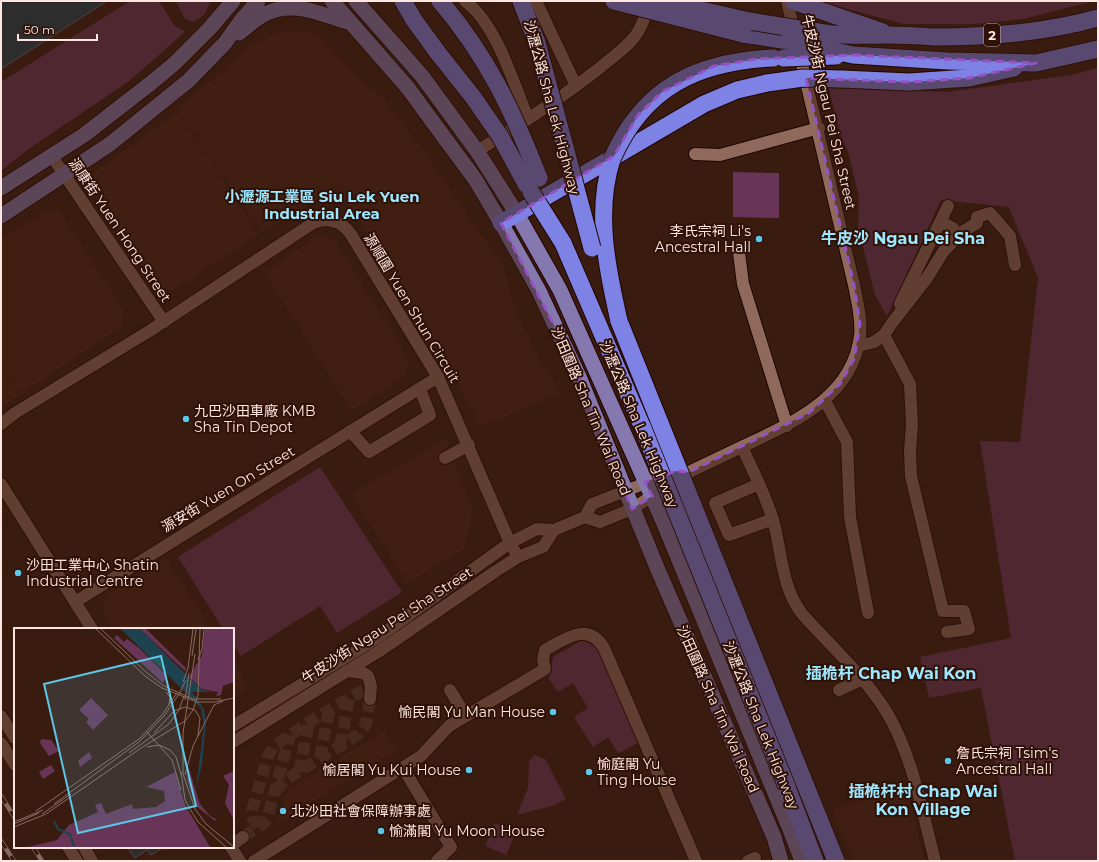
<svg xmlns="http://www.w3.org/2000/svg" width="1099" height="862" viewBox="0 0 1099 862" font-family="Montserrat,'Noto Sans TC',sans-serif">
  <rect width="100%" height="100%" fill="#3a1b10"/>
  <!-- built -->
  <g fill="#492215">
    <polygon points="297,30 311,33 322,39 370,88 380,94 422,149 503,266 516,311 535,351 561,393 481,427 421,314 337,188 261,233 178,109 247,48 274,34"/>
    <polygon points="178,111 259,234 174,290 159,288 91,188 93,173"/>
    <polygon points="50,209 59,211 124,310 122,326 20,395 1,365 1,238"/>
    <polygon points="318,235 335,240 409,360 405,377 351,411 265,272"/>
    <polygon points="1,367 19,396 1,408"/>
    <polygon points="445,439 473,511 464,549 407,584 352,494"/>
    <polygon points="166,558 212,629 113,629 102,612 106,595"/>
    <polygon points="233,662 249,687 233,697"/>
    <polygon points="385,730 397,750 276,825 288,789"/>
    <polygon points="905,786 925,861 853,861 833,809"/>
  </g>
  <!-- green -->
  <g fill="#683558">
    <polygon points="130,1 159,1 174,25 185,32 128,82 30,148 1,171 1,82"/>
    <polygon points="176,1 211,1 204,15 193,22 185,19"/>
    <polygon points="818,1 1094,1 1023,19 974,24 904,24"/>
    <polygon points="1098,68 1098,861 1015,861 981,688 929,698 920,657 1011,638 980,441 1020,442 1038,278 1009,207 941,200 887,316 875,295 858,227 859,198 849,155 840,133 829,88 947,92 1071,75"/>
    <polygon points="733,172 779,173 779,218 733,217"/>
    <polygon points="320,467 402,592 337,633 320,606 241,656 233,644 233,629 223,629 178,557"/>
    <polygon points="582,640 597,647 640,742 618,753 608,737 593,747 574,717 588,708 573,683 558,692 549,679 553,657"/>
    <polygon points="534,755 545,759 566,799 552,806 517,815 528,788 529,762"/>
    <polygon points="495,823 516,832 506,855 485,846"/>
  </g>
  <!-- water -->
  <g fill="#1c434f" stroke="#60747a">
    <polygon points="1,1 107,1 1,69"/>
    <polygon points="127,847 164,847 151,855 147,850 135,858"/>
  </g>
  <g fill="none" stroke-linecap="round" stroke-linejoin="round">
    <!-- minor-tunnel -->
    <g stroke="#573a2f" stroke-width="12" stroke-dasharray="12 6" stroke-linecap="butt">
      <polyline points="340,746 349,698"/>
      <polyline points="320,758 329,710"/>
      <polyline points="299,772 309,722"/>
      <polyline points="276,791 284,781 359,734 366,724 370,699"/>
      <polyline points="258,827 253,818 252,810 268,756 274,746 309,722 365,689"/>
      <polyline points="243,837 263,824 268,816 290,735"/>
    </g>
    <!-- minor casing -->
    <g stroke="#200400" stroke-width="14">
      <g id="minor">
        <path d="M465,1C496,23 514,84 528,119"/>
        <polyline points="536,1 576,86"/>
        <path d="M477,151C520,125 563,97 602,66C614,56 630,45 638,32C643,23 647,12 649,1"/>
        <polyline points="695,154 720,155 819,128"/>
        <polyline points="51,155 164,322"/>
        <polyline points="941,222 953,228"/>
        <polyline points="739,253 743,284 787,426"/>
        <polyline points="900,304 948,206"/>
        <polyline points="884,335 910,384 912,425 910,451 911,476 943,611 964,611 969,629 947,632"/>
        <polyline points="858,346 874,342 884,335 892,323 927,278 943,252 962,232 977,223 977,217 990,213 1010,236 1015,265"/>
        <polyline points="825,401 847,442 850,517 868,613"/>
        <path d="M1,424L15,413L151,330L313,223C328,217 341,221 350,233L438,377L510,543L518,557"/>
        <polyline points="350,431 369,452 430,415 420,389"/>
        <path d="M742,447C753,471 765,494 773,520C782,551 781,588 803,615C831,646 864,676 886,711C913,756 922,811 935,861"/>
        <polyline points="445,458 469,445"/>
        <path d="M676,482L689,472C710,462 731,452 752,442C799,420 853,394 860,336C862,319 857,301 854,285L787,1"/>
        <polyline points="1,484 92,629"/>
        <polyline points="759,484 715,503 729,535 773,519"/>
        <polyline points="585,517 600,522 632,509 658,492"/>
        <polyline points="75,602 438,377"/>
        <polyline points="347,671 363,673 368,676 371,686 370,699"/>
        <polyline points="450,690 466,716"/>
        <polyline points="839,690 862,679"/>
        <polyline points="1,716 15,738"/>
        <polyline points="233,726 374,640 510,543 537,529 554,530 585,517 592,504 669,474"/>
        <polyline points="233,742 381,650 496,571 518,557 543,547 554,530"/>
        <polyline points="1,743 15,765"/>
        <polyline points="403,768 451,847 437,861"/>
        <polyline points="233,844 243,837"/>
        <polyline points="68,847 77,861"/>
        <polyline points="84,847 92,861"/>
        <polyline points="231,847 240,861"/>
        <path d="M254,861L421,756L449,726L545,669L543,659L545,650C565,639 588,621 604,648L696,861"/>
        <polyline points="748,861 755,858"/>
      </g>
    </g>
    <!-- major casing -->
    <g stroke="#200400" stroke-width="17">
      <g id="major">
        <polyline points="332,1 408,88 438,129 475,179 501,223 539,291 580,379 658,570 774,837 781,861"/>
        <polyline points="356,1 422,76 477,151 517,214 560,290 662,519 791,832 802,861"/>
        <path d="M239,33C247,27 257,17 267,13C295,0 321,15 348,22"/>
        <polyline points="1,188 84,135 151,83 174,64 209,29 233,1"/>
        <polyline points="1,216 110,144 188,81 225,43 240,22 258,1"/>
      </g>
    </g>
    <!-- highway casing -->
    <g stroke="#200400" stroke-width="19">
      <g id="highway">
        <polyline points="403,1 414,20 438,53"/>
        <polyline points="521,1 537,43"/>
        <polyline points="793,1 883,32"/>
        <polyline points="743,34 788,41"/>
        <path d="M831,34C851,36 869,35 889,35C904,35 920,36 935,37C990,37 1045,33 1098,18"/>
        <polyline points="835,51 853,55 947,61 1036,63 1098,49"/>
        <polyline points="842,79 909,82 969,78 1014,68"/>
        <path d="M612,159C595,212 607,268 619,321"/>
        <polyline points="501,223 704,104 737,90 767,83"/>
        <polyline points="563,243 642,426"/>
        <polyline points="787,787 815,861"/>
      </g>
    </g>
    <!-- minor -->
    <use href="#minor" stroke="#8f695b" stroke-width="12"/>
    <!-- major -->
    <use href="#major" stroke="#8578ae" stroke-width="15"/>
    <!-- highway -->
    <use href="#highway" stroke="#7f82e5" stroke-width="17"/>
    <!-- rail casing -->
    <g stroke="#e2cbc4" stroke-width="4.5">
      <g id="rail">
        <polyline points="1,796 15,818"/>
        <polyline points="1,841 14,861"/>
        <polyline points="33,847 42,861"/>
      </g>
    </g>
    <!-- rail -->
    <use href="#rail" stroke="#301107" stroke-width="3" stroke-dasharray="9" stroke-linecap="butt"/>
    <!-- highway-bridge casing -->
    <g stroke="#200400" stroke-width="19" stroke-linecap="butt">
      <g id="highway-bridge">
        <path d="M440,1C487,56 513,111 539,178"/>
        <polyline points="614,1 743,34"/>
        <polyline points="662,1 749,21 831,34"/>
        <polyline points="788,41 829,49"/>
        <polyline points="537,43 592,248"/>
        <polyline points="438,53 473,97 500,136 526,184"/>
        <polyline points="784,58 836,56"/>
        <polyline points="767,83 803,78 842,79"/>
        <path d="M612,159C644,86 698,62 773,58"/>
        <polyline points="531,192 563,243"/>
        <polyline points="619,321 836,861"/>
        <polyline points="642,426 787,787"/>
      </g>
    </g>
    <!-- highway-bridge -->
    <use href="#highway-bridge" stroke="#7f82e5" stroke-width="17"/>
  </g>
  <!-- marked area -->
  <path d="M0 0H1099V862H0ZM853,55L1036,63L969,78L909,82L806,78L854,285L860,324L854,359L840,384L809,413L689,472L676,471L645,482L652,496L632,509L570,356L501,223L614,156L638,115L662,92L714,66L757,59Z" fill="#3a1b10" fill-opacity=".55" fill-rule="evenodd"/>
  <path fill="none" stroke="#9551c6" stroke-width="3" stroke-dasharray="8 5" stroke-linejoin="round" d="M853,55L1036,63L969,78L909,82L806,78L854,285L860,324L854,359L840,384L809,413L689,472L676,471L645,482L652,496L632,509L570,356L501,223L614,156L638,115L662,92L714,66L757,59Z"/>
  <!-- markers -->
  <g fill="#5cc7e7" stroke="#301107" stroke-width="1.5">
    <circle cx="759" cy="239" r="4"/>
    <circle cx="186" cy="419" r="4"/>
    <circle cx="18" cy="573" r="4"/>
    <circle cx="553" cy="712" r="4"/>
    <circle cx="948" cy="761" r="4"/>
    <circle cx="469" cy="770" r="4"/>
    <circle cx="589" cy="772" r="4"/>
    <circle cx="283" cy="811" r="4"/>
    <circle cx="381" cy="831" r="4"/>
  </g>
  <g text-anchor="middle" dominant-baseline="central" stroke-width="4" stroke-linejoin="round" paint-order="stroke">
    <!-- shield labels -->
    <rect fill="#301107" stroke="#c0a79f" stroke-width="1" x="984" y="24" width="16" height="22" rx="3"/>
    <g font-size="13" font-weight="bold" fill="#fde7e0">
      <text x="992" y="35">2</text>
    </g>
    <!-- street labels -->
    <g font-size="14" fill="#fde7e0" stroke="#301107">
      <text transform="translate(552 107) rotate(75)">沙瀝公路 Sha Lek Highway</text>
      <text transform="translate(829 112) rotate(77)">牛皮沙街 Ngau Pei Sha Street</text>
      <text transform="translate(120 230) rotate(56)">源康街 Yuen Hong Street</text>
      <text transform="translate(412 308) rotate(59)">源順圍 Yuen Shun Circuit</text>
      <text transform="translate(591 411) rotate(67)">沙田圍路 Sha Tin Wai Road</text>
      <text transform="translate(639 424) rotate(67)">沙瀝公路 Sha Lek Highway</text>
      <text transform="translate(228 489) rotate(-31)">源安街 Yuen On Street</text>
      <text transform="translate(387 625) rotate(-33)">牛皮沙街 Ngau Pei Sha Street</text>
      <text transform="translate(718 709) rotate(66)">沙田圍路 Sha Tin Wai Road</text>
      <text transform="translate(761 725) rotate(68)">沙瀝公路 Sha Lek Highway</text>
    </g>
    <!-- poi labels -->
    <g font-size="14" fill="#fde7e0" stroke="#301107" text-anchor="start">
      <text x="751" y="231" text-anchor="end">李氏宗祠 Li's<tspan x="751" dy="16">Ancestral Hall</tspan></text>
      <text x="194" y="411">九巴沙田車廠 KMB<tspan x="194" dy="16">Sha Tin Depot</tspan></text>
      <text x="26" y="565">沙田工業中心 Shatin<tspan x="26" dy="16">Industrial Centre</tspan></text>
      <text x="545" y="712" text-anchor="end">愉民閣 Yu Man House</text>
      <text x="956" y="753">詹氏宗祠 Tsim's<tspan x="956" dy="16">Ancestral Hall</tspan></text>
      <text x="597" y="764">愉庭閣 Yu<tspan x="597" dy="16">Ting House</tspan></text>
      <text x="461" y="770" text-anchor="end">愉居閣 Yu Kui House</text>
      <text x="291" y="811">北沙田社會保障辦事處</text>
      <text x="389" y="831">愉滿閣 Yu Moon House</text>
    </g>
    <!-- neighbourhood labels -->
    <g font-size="15" font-weight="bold" fill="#9de7ff" stroke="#301107">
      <text x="322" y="196">小瀝源工業區 Siu Lek Yuen<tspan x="322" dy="17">Industrial Area</tspan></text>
    </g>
    <!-- quarter labels -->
    <g font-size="16" font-weight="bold" fill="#9de7ff" stroke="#301107">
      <text x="903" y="238">牛皮沙 Ngau Pei Sha</text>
      <text x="891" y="673">插桅杆 Chap Wai Kon</text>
      <text x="923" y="791">插桅杆村 Chap Wai<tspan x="923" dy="18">Kon Village</tspan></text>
    </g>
  </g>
  <!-- overview -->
  <g transform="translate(14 628)">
    <rect width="220" height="220" fill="#3a1b10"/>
    <path d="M126,1H132L172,40L171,43ZM191,1H220V54L209,58L207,67L202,68L204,64L188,61L175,49L188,27ZM103,7L110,14L113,11L125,20L153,48L149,55L100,10ZM77,70L94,87L79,102L72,94L75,91L65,82ZM27,111L37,112L45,123L35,128L26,115ZM75,124L78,130L66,139L64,133ZM37,137L41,143L29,151L25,144ZM174,138L186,176L196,188L202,191L201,193L182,178L173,152ZM220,143V192L211,175L215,157L209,148ZM161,144L171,177L196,219H14L43,212L55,197L84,184L81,177L87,175L92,186L118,176L119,181L142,179L151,173L150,163L132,159Z" fill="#683558"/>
    <path d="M107,1H126L188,62L203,64H178L190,81L192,94L188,136L182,160L190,98L187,80Z" fill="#1c434f"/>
    <path fill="none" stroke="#1c434f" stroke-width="2" d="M40,193L44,201L56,206L60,219"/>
    <path fill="none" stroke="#886d63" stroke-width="1" d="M82,1L131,48L148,60L183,74H200L220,70M87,1L132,44L150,58L179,71H207M181,26L169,105V146L181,181L192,196L220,219M178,28L182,1M184,32L188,21L190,1M169,54L174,40L179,1M152,64L156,69L155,77M165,66L172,52M171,72L175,45M133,104L158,132L167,162M140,105L160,83L171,79L181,82L186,90L184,108M133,119L145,117L156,122L162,129L167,146M115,125L155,96L165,82L170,68M167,144L171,172L176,181L184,194L212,219M171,147L179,118L200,77L209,73M40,176L125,114L150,88L165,66M22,183L125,111L148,87L163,65M28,186L57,166M0,194L29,182M0,196L25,185M0,199L32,186L127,120L171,93L179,82L184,67L186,1"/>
    <path fill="#5cc7e7" fill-opacity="0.15" stroke="#5cc7e7" stroke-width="2" d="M147,28L182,178L64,205L30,56Z"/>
    <rect width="220" height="220" fill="none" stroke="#fde7e0" stroke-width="2"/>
  </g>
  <!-- border -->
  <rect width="1099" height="862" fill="none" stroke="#fde7e0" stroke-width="4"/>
  <!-- scale -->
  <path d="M18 34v6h79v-6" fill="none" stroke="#fde7e0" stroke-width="2"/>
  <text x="24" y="34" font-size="12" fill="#fde7e0" stroke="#301107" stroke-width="3" paint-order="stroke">50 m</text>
</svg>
